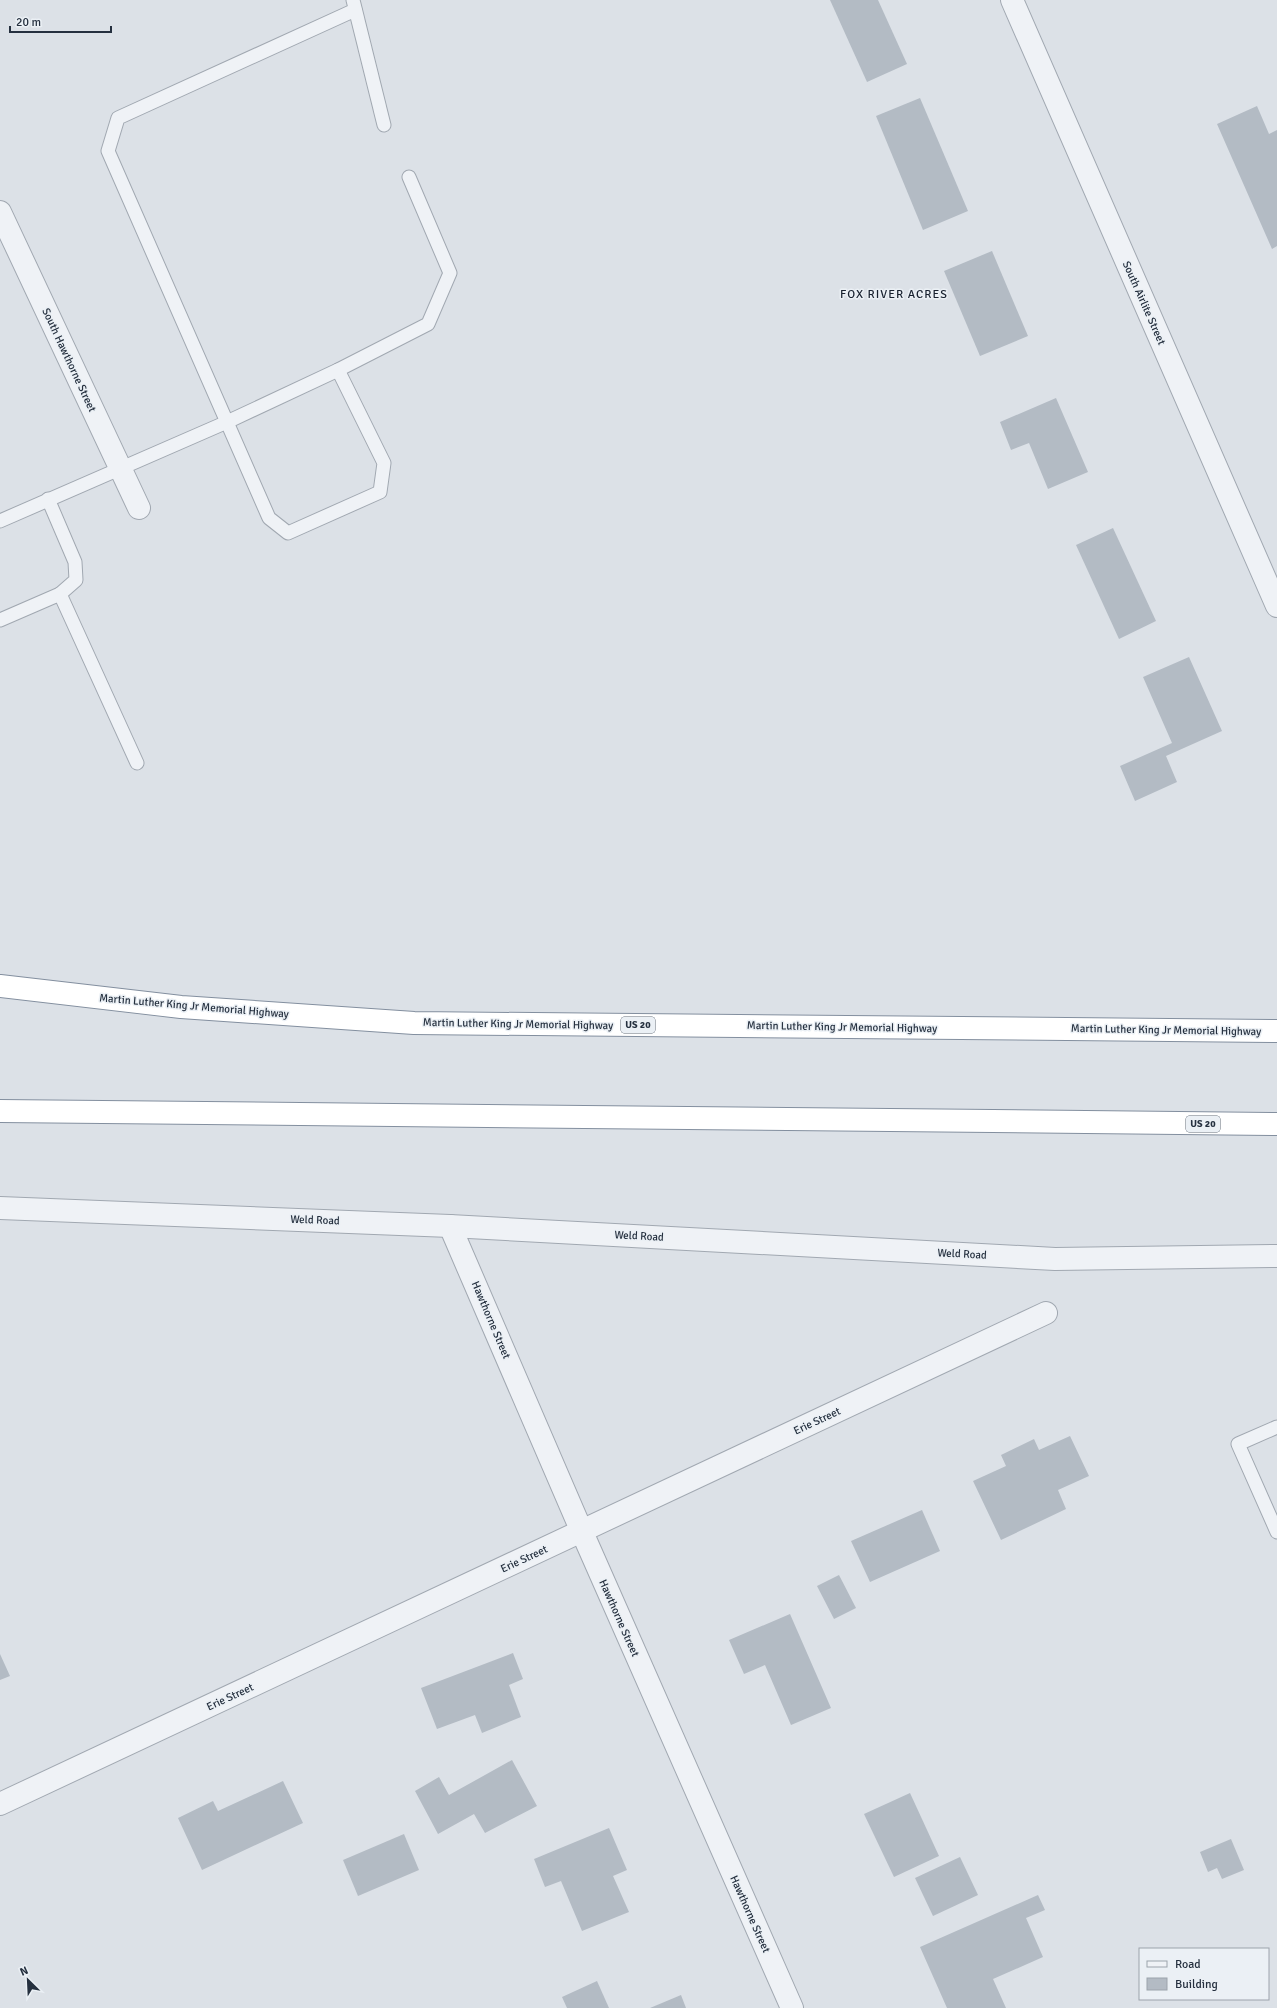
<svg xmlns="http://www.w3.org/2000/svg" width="1277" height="2008" viewBox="0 0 1277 2008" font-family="Signika,sans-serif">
  <rect width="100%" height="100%" fill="#dce1e7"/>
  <!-- building -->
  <g fill="#b3bbc4">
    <polygon points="830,0 878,0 907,64 867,82"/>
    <polygon points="920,98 968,211 923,230 876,116"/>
    <polygon points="1257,106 1269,134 1277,130 1277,246 1272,249 1217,124"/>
    <polygon points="992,251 1028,336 980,356 944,271"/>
    <polygon points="1056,398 1088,472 1048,489 1029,443 1011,450 1000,422"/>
    <polygon points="1113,528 1156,621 1119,639 1076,545"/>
    <polygon points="1189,657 1222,731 1166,756 1177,782 1135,801 1120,766 1172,743 1143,677"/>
    <polygon points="1070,1436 1089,1476 1058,1490 1066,1509 1001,1540 973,1481 1006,1466 1001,1455 1034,1439 1039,1450"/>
    <polygon points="922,1510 940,1551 870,1582 851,1541"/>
    <polygon points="839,1575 856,1608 834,1619 817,1586"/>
    <polygon points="790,1614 831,1708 791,1725 765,1665 744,1674 729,1640"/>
    <polygon points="513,1653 523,1679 509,1685 521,1717 482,1733 475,1715 437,1729 421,1688"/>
    <polygon points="0,1654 10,1676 0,1680"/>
    <polygon points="512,1760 537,1806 485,1833 474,1814 438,1834 415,1791 439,1777 449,1795"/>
    <polygon points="283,1781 303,1823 202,1870 178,1818 213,1801 218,1811"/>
    <polygon points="910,1793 939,1856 894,1877 864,1814"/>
    <polygon points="609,1828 627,1870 613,1876 629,1912 582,1931 561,1881 545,1887 534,1859"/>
    <polygon points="404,1834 419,1870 358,1896 343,1860"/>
    <polygon points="1231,1839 1244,1870 1222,1879 1217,1868 1208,1872 1200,1852"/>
    <polygon points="960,1857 978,1895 933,1916 915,1878"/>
    <polygon points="1038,1895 1045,1910 1026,1918 1043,1957 993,1979 1006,2008 947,2008 920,1947"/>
    <polygon points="597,1981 609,2008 567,2008 562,1997"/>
    <polygon points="681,1995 686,2008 650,2008"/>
  </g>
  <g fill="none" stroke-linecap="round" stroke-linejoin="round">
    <!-- service casing -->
    <g stroke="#a1a8b1" stroke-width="15">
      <g id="service">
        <polyline points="353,0 384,125"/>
        <polyline points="338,370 384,463 380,492 288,533 269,518 108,151 118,118 355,10"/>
        <polyline points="48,499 75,562 76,580 60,594"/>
        <polyline points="0,521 227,422 338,370 428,324 450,273 409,177"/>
        <polyline points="0,620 60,594 137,763"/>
        <polyline points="1277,1427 1238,1444 1277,1532"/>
      </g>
    </g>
    <!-- minor casing -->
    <g stroke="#a1a8b1" stroke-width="24">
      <g id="minor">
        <polyline points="1012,0 1277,606"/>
        <polyline points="0,212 139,508"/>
        <polyline points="0,1208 450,1226 1055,1259 1277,1256"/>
        <polyline points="450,1226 582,1532 792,2008"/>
        <polyline points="0,1804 1046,1313"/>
      </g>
    </g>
    <!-- motorway casing -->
    <g stroke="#838f9f" stroke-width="24">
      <g id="motorway">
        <polyline points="0,986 181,1007 414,1023 1277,1031"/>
        <polyline points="0,1111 1277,1124"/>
      </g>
    </g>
    <!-- service -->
    <use href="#service" stroke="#eff2f6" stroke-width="13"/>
    <!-- minor -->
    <use href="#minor" stroke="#eff2f6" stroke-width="22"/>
    <!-- motorway -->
    <use href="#motorway" stroke="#fff" stroke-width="22"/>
  </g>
  <g text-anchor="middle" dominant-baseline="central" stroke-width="3" stroke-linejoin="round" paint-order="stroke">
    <!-- shield labels -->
    <g fill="#ebf0f5" stroke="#606a76" stroke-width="1">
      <rect x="621" y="1017" width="34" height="16" rx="3"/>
      <rect x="1186" y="1116" width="34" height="16" rx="3"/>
    </g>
    <g font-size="10" font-weight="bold" fill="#25303f">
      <text x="638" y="1025">US 20</text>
      <text x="1203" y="1124">US 20</text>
    </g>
    <!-- street labels -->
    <g font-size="11" fill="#25303f" stroke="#ebf0f5">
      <text transform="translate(1144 303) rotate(66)">South Airlite Street</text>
      <text transform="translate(69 360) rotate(65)">South Hawthorne Street</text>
      <text transform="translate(194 1006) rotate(5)">Martin Luther King Jr Memorial Highway</text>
      <text transform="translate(518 1024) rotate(1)">Martin Luther King Jr Memorial Highway</text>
      <text transform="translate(842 1027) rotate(1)">Martin Luther King Jr Memorial Highway</text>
      <text transform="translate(1166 1030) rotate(1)">Martin Luther King Jr Memorial Highway</text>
      <text transform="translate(315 1220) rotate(2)">Weld Road</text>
      <text transform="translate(639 1236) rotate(3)">Weld Road</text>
      <text transform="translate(962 1254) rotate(3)">Weld Road</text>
      <text transform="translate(491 1320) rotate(67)">Hawthorne Street</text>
      <text transform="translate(817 1421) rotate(-25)">Erie Street</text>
      <text transform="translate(524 1559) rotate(-25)">Erie Street</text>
      <text transform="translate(619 1618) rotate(66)">Hawthorne Street</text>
      <text transform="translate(230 1697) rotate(-25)">Erie Street</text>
      <text transform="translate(750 1914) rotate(66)">Hawthorne Street</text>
    </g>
    <!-- neighbourhood labels -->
    <g font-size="12" letter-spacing="1" fill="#18212f" stroke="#ebf0f5">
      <text x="894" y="294">FOX RIVER ACRES</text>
    </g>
  </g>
  <!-- legend -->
  <rect x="1139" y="1948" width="130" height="52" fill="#ebf0f5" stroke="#9ca3ac"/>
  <rect x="1147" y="1961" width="20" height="6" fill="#eff2f6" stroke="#9ca3ac"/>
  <text x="1175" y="1968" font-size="12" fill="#25303f">Road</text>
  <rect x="1147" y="1978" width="20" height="12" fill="#b3bbc4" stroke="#9ca3ac"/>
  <text x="1175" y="1988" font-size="12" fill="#25303f">Building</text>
  <!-- north arrow -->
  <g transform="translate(28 1980) rotate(336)" stroke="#ebf0f5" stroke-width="3" paint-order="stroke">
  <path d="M0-3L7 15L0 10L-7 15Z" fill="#25303f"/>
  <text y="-6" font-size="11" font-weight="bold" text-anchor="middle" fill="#25303f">N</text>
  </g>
  <!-- scale -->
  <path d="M10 26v6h101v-6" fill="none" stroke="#25303f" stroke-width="2"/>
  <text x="16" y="26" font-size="12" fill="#25303f" stroke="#ebf0f5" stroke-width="3" paint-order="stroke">20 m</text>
</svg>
